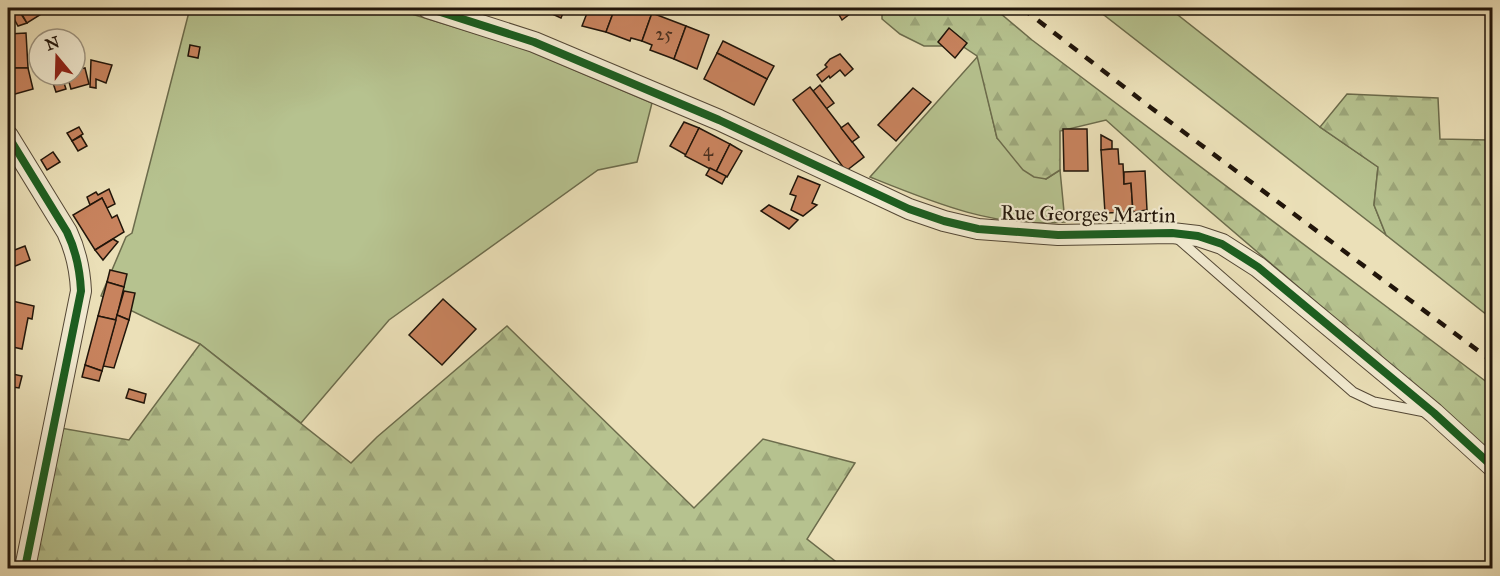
<svg xmlns="http://www.w3.org/2000/svg" width="1500" height="576" viewBox="0 0 1500 576" font-family="'IM FELL Great Primer',serif">
  <defs>
    <pattern id="forest-firs" width="22" height="20" patternUnits="userSpaceOnUse" patternTransform="scale(1.5)"><rect width="22" height="20" fill="#b6c28f"/><path d="M5 1l3.5 6h-7zM16 11l3.5 6h-7z" fill="#9ca67a"/></pattern>
  </defs>
  <rect width="100%" height="100%" fill="#ebe0b8"/>
  <filter id="stains"><feTurbulence type="fractalNoise" baseFrequency=".00333" numOctaves="4"/><feColorMatrix values="0 0 0 0 .2 0 0 0 0 .09 0 0 0 0 .02 0 0 0 .5 -.17"/></filter>
  <radialGradient id="worn" r=".72"><stop offset=".6" stop-color="#630" stop-opacity="0"/><stop offset="1" stop-color="#630" stop-opacity=".3"/></radialGradient>
  <!-- grass -->
  <g fill="#b6c28f" stroke="#6c6c4c" stroke-width="1.5">
    <polygon points="190,8 392,8 523,48 652,103 637,162 598,170 389,320 301,423 200,344 101,296 126,237 132,233"/>
    <polygon points="1095,8 1169,8 1320,127 1378,167 1374,205 1386,235"/>
    <path d="M978,56L997,138L1046,179L1060,170L1065,222C996,229 932,202 870,177Z"/>
  </g>
  <!-- forest -->
  <g fill="url(#forest-firs)" stroke="#6c6c4c" stroke-width="1.5">
    <polygon points="882,8 994,8 1032,40 1492,386 1492,453 1164,172 1106,120 1060,131 1060,170 1046,179 1034,177 1023,170 997,138 977,56 962,46 924,46 900,34 882,19"/>
    <polygon points="1347,94 1438,98 1440,139 1489,140 1492,98 1492,319 1386,235 1374,205 1378,167 1320,127"/>
    <polygon points="507,326 694,508 763,439 855,463 807,539 844,568 32,568 61,428 129,440 200,344 351,463 377,437"/>
  </g>
  <!-- building -->
  <g fill="#c8835e" stroke="#21150a" stroke-width="1.5">
    <polygon points="8,8 17,8 27,23 18,26"/>
    <polygon points="21,8 51,8 27,23 19,9"/>
    <polygon points="539,8 565,8 561,18"/>
    <polygon points="589,8 615,8 606,32 582,26"/>
    <polygon points="615,8 638,8 652,13 642,41 631,38 630,41 606,32"/>
    <polygon points="846,8 854,8 855,10 842,20 838,13"/>
    <polygon points="652,13 686,26 674,59 650,50 652,45 642,41"/>
    <polygon points="686,26 709,35 697,69 674,59"/>
    <polygon points="949,28 967,43 955,58 938,42"/>
    <polygon points="26,33 28,68 8,68 8,34"/>
    <polygon points="723,41 774,66 767,79 717,53"/>
    <polygon points="190,45 200,47 198,58 188,56"/>
    <polygon points="717,53 767,79 754,105 704,79"/>
    <polygon points="840,54 853,69 845,76 840,70 830,78 829,76 822,82 817,75 827,67 825,65 830,59"/>
    <polygon points="91,60 112,65 106,83 96,79 96,88 90,87"/>
    <polygon points="8,68 28,68 33,89 8,96"/>
    <polygon points="85,68 89,84 71,89 67,75 75,75 75,70"/>
    <polygon points="63,80 66,89 56,92 53,83"/>
    <polygon points="820,85 834,103 826,109 813,91"/>
    <polygon points="810,87 864,157 846,171 793,100"/>
    <polygon points="913,88 931,102 896,141 878,125"/>
    <polygon points="684,122 699,128 686,155 670,146"/>
    <polygon points="848,123 859,137 852,142 841,128"/>
    <polygon points="79,127 83,134 72,141 67,133"/>
    <polygon points="699,128 730,144 716,172 685,156"/>
    <polygon points="1063,129 1087,129 1088,171 1064,171"/>
    <polygon points="1101,135 1112,141 1112,149 1101,150"/>
    <polygon points="81,136 87,146 78,151 72,141"/>
    <polygon points="730,144 742,151 727,177 716,172"/>
    <polygon points="1112,149 1118,149 1119,164 1123,164 1124,184 1131,183 1133,212 1105,213 1101,150"/>
    <polygon points="53,152 60,162 47,170 41,160"/>
    <polygon points="710,168 726,176 722,184 706,175"/>
    <polygon points="1145,171 1147,210 1133,212 1131,183 1124,184 1124,172"/>
    <polygon points="798,176 820,185 812,203 817,205 803,216 791,210 796,196 790,194"/>
    <polygon points="109,189 115,204 107,208 102,198 90,205 87,197 96,192 98,195"/>
    <polygon points="102,198 112,218 117,215 124,232 95,250 73,215"/>
    <polygon points="769,205 798,220 789,229 761,211"/>
    <polygon points="113,239 118,242 103,260 95,250"/>
    <polygon points="8,241 12,251 25,246 30,260 8,269"/>
    <polygon points="110,270 127,274 124,287 107,282"/>
    <polygon points="107,282 124,287 116,320 98,316"/>
    <polygon points="124,291 135,293 129,320 117,315"/>
    <polygon points="443,299 476,329 442,365 409,335"/>
    <polygon points="8,300 34,306 32,319 28,318 22,349 8,346"/>
    <polygon points="117,315 129,320 114,368 103,366"/>
    <polygon points="98,316 116,320 102,371 85,365"/>
    <polygon points="85,365 102,371 99,381 82,377"/>
    <polygon points="8,373 22,376 19,388 13,387 8,411"/>
    <polygon points="129,389 146,394 144,403 126,398"/>
  </g>
  <g fill="none" stroke-linecap="round" stroke-linejoin="round">
    <!-- service casing -->
    <g stroke="#544836" stroke-width="11">
      <polyline id="service" points="1176,237 1353,392 1374,402 1425,412"/>
    </g>
    <!-- minor casing -->
    <g stroke="#544836" stroke-width="22">
      <g id="minor">
        <polyline points="428,8 534,42 719,120 909,209 944,221 978,229 1058,235 1172,233 1198,236 1222,244 1258,267 1434,413 1492,466"/>
        <path d="M8,136L67,232C76,251 80,269 81,291L25,568"/>
      </g>
    </g>
    <!-- service -->
    <use href="#service" stroke="#f2ebd1" stroke-width="9"/>
    <!-- minor -->
    <use href="#minor" stroke="#f2ebd1" stroke-width="20"/>
    <!-- rail -->
    <polyline stroke="#21150a" stroke-width="4.5" stroke-dasharray="10 10" stroke-linecap="butt" points="1022,8 1150,107 1492,361"/>
    <!-- cycleway casing -->
    <g stroke="#f2ebd1" stroke-width="11">
      <g id="cycleway">
        <polyline points="428,8 534,42 719,120 909,209 944,221 978,229 1058,235 1172,233 1198,236 1222,244 1258,267 1434,413 1492,466"/>
        <path d="M8,136L67,232C76,251 80,269 81,291L25,568"/>
      </g>
    </g>
    <!-- cycleway -->
    <use href="#cycleway" stroke="#1b5e20" stroke-width="8"/>
  </g>
  <g text-anchor="middle" dominant-baseline="central" stroke-width="4.5" stroke-linejoin="round" paint-order="stroke">
    <!-- number labels -->
    <g font-size="18" fill="#4b301f">
      <text x="664" y="34">25</text>
      <text x="708" y="150">4</text>
    </g>
    <!-- street labels -->
    <g font-size="21" fill="#21150a" stroke="#f2ebd1">
      <text transform="translate(1088 214) rotate(1)">Rue Georges Martin</text>
    </g>
  </g>
  <!-- margin -->
  <rect width="1500" height="576" fill="none" stroke="#ebe0b8" stroke-width="30"/>
  <rect x="9" y="9" width="1482" height="558" fill="none" stroke="#21150a" stroke-width="3"/>
  <rect x="15" y="15" width="1470" height="546" fill="none" stroke="#21150a" stroke-width="1.5"/>
  <!-- north arrow -->
  <g transform="translate(57 57) rotate(341)"><circle r="28" fill="#f2ebd1" stroke="#9e9581" stroke-width="1.5"/>
  <path d="M0-4.5L10 22L0 15L-10 22Z" fill="#8f2418"/>
  <text y="-9" font-size="16" font-weight="bold" text-anchor="middle" fill="#21150a">N</text>
  </g>
  <rect width="100%" height="100%" filter="url(#stains)"/>
  <rect width="100%" height="100%" fill="url(#worn)"/>
</svg>
